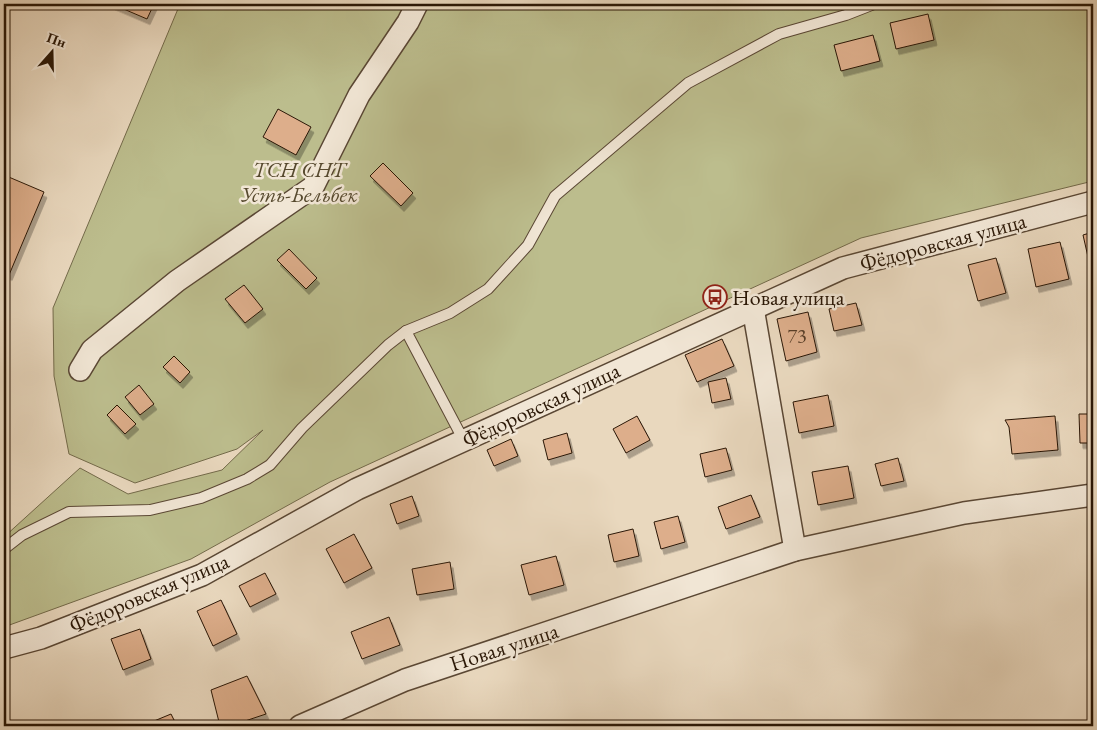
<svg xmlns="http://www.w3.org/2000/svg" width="1097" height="730" viewBox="0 0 1097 730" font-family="'EB Garamond',serif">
  <defs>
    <filter id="shadow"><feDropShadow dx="3" dy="5.5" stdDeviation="0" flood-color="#0004"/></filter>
  </defs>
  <rect width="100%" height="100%" fill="#e9d8be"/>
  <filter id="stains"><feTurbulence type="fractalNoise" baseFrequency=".004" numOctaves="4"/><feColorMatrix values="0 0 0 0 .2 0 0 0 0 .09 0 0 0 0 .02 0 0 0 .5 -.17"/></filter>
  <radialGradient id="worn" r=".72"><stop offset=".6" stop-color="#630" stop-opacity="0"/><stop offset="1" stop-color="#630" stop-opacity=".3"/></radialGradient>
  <!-- green -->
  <polygon fill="#bcbd8d" stroke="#736a4a" points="180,4 1093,4 1093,181 861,238 330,482 191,559 4,627 4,537 80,468 128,494 222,470 263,430 237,449 135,483 69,454 54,376 53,308"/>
  <!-- building -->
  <g fill="#ddae8b" stroke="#2a1706" filter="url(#shadow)">
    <polygon points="112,4 154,4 147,19"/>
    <polygon points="928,14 934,40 896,49 890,23"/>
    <polygon points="873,35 880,61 841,71 834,45"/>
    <polygon points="278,109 311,127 296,155 263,137"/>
    <polygon points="383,163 413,193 401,206 370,176"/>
    <polygon points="4,175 44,192 9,275 4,272"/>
    <polygon points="1093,232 1093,270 1091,270 1083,235"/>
    <polygon points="1060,242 1069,279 1036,287 1028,249"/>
    <polygon points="289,249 317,278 306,289 277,260"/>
    <polygon points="996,258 1006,293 978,301 968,265"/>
    <polygon points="244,285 263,309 245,323 225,299"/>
    <polygon points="856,303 862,325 834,331 829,309"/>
    <polygon points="808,312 817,352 786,361 777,319"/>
    <polygon points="722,339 734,366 697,382 685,355"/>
    <polygon points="174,356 190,372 180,383 163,367"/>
    <polygon points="726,378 731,399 712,403 708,382"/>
    <polygon points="139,385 154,404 140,415 125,397"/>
    <polygon points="828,395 834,426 799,433 793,402"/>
    <polygon points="117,405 136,424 125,434 107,415"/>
    <polygon points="1079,414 1093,414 1093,443 1080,443"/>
    <polygon points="637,416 650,440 626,453 613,429"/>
    <polygon points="1055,416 1058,450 1012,454 1009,427 1005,420"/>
    <polygon points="567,433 572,453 548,460 543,440"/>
    <polygon points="511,439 518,456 494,466 487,450"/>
    <polygon points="726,448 732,470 705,477 700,454"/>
    <polygon points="898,458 904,481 881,486 875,464"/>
    <polygon points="848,466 854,498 818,505 812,472"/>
    <polygon points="751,495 760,517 726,529 718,507"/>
    <polygon points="412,496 419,516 397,524 390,504"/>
    <polygon points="678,516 685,542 661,549 654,522"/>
    <polygon points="633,529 639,556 614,562 608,535"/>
    <polygon points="354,534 372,568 344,583 326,549"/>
    <polygon points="556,556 564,585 529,595 521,565"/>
    <polygon points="450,562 454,589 417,595 412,569"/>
    <polygon points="265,573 276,594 250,607 239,586"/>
    <polygon points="221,600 237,634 213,646 197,611"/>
    <polygon points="389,617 400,645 362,659 351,632"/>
    <polygon points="140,629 151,659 123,670 111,639"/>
    <polygon points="247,676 266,714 230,726 220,726 211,690"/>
    <polygon points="171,714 177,726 142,726"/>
  </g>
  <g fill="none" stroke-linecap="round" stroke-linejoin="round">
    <!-- service casing -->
    <g stroke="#5a4734" stroke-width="12">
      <g id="service">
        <polyline points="464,441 406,331 450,313 488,289 528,245 555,196 688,83 779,34 846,15 874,4"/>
        <polyline points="4,549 22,535 69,512 150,510 201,498 247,479 270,465 302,428 388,345 406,331"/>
      </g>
    </g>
    <!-- minor casing -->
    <g stroke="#5a4734" stroke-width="24">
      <g id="minor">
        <polyline points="753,308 795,550"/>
        <polyline points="80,370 92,350 177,281 313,187 359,95 408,22 417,4"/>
        <polyline points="4,648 41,638 202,575 357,489 843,268 1093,202"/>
        <polyline points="300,726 405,680 795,550 964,513 1093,495"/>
      </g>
    </g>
    <!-- service -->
    <use href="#service" stroke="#f1e6d5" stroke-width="10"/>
    <!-- minor -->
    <use href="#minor" stroke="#f1e6d5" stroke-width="21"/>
  </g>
  <!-- icons -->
  <defs>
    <g id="bus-ring" transform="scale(1.25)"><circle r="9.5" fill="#f1e6d5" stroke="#8f2418" stroke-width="1.5"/><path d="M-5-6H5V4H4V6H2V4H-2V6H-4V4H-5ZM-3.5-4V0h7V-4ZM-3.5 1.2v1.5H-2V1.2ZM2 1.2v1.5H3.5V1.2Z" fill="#8f2418"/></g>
  </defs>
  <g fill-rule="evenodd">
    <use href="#bus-ring" x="715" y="297"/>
  </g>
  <g text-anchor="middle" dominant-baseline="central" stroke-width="5" stroke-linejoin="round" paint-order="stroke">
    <!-- number labels -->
    <g font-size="20" fill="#573d27">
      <text x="797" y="336">73</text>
    </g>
    <!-- park labels -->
    <g font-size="22" font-style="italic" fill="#56492e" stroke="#f1e6d5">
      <text x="299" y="169">ТСН СНТ<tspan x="299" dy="25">Усть-Бельбек</tspan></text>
    </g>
    <!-- street labels -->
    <g font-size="22" fill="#2a1706" stroke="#f1e6d5">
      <text transform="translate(943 242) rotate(-15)">Фёдоровская улица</text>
      <text transform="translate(541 405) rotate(-25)">Фёдоровская улица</text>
      <text transform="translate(149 593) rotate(-23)">Фёдоровская улица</text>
      <text transform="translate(504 647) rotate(-18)">Новая улица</text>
    </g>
    <!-- poi labels -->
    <g font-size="22" fill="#2a1706" stroke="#f1e6d5" text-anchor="start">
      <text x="732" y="297">Новая улица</text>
    </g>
  </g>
  <!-- margin -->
  <rect width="1097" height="730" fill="none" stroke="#e9d8be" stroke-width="20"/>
  <rect x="5" y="5" width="1087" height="720" fill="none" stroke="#2a1706" stroke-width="2.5"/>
  <rect x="10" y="10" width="1077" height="710" fill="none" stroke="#2a1706"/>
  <!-- north arrow -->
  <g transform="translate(52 52) rotate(20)" stroke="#f1e6d5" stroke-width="4" paint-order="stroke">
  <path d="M0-4L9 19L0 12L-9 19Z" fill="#2a1706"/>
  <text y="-8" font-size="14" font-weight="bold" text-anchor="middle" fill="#2a1706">Пн</text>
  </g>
  <rect width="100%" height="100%" filter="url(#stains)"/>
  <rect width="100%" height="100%" fill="url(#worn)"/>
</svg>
